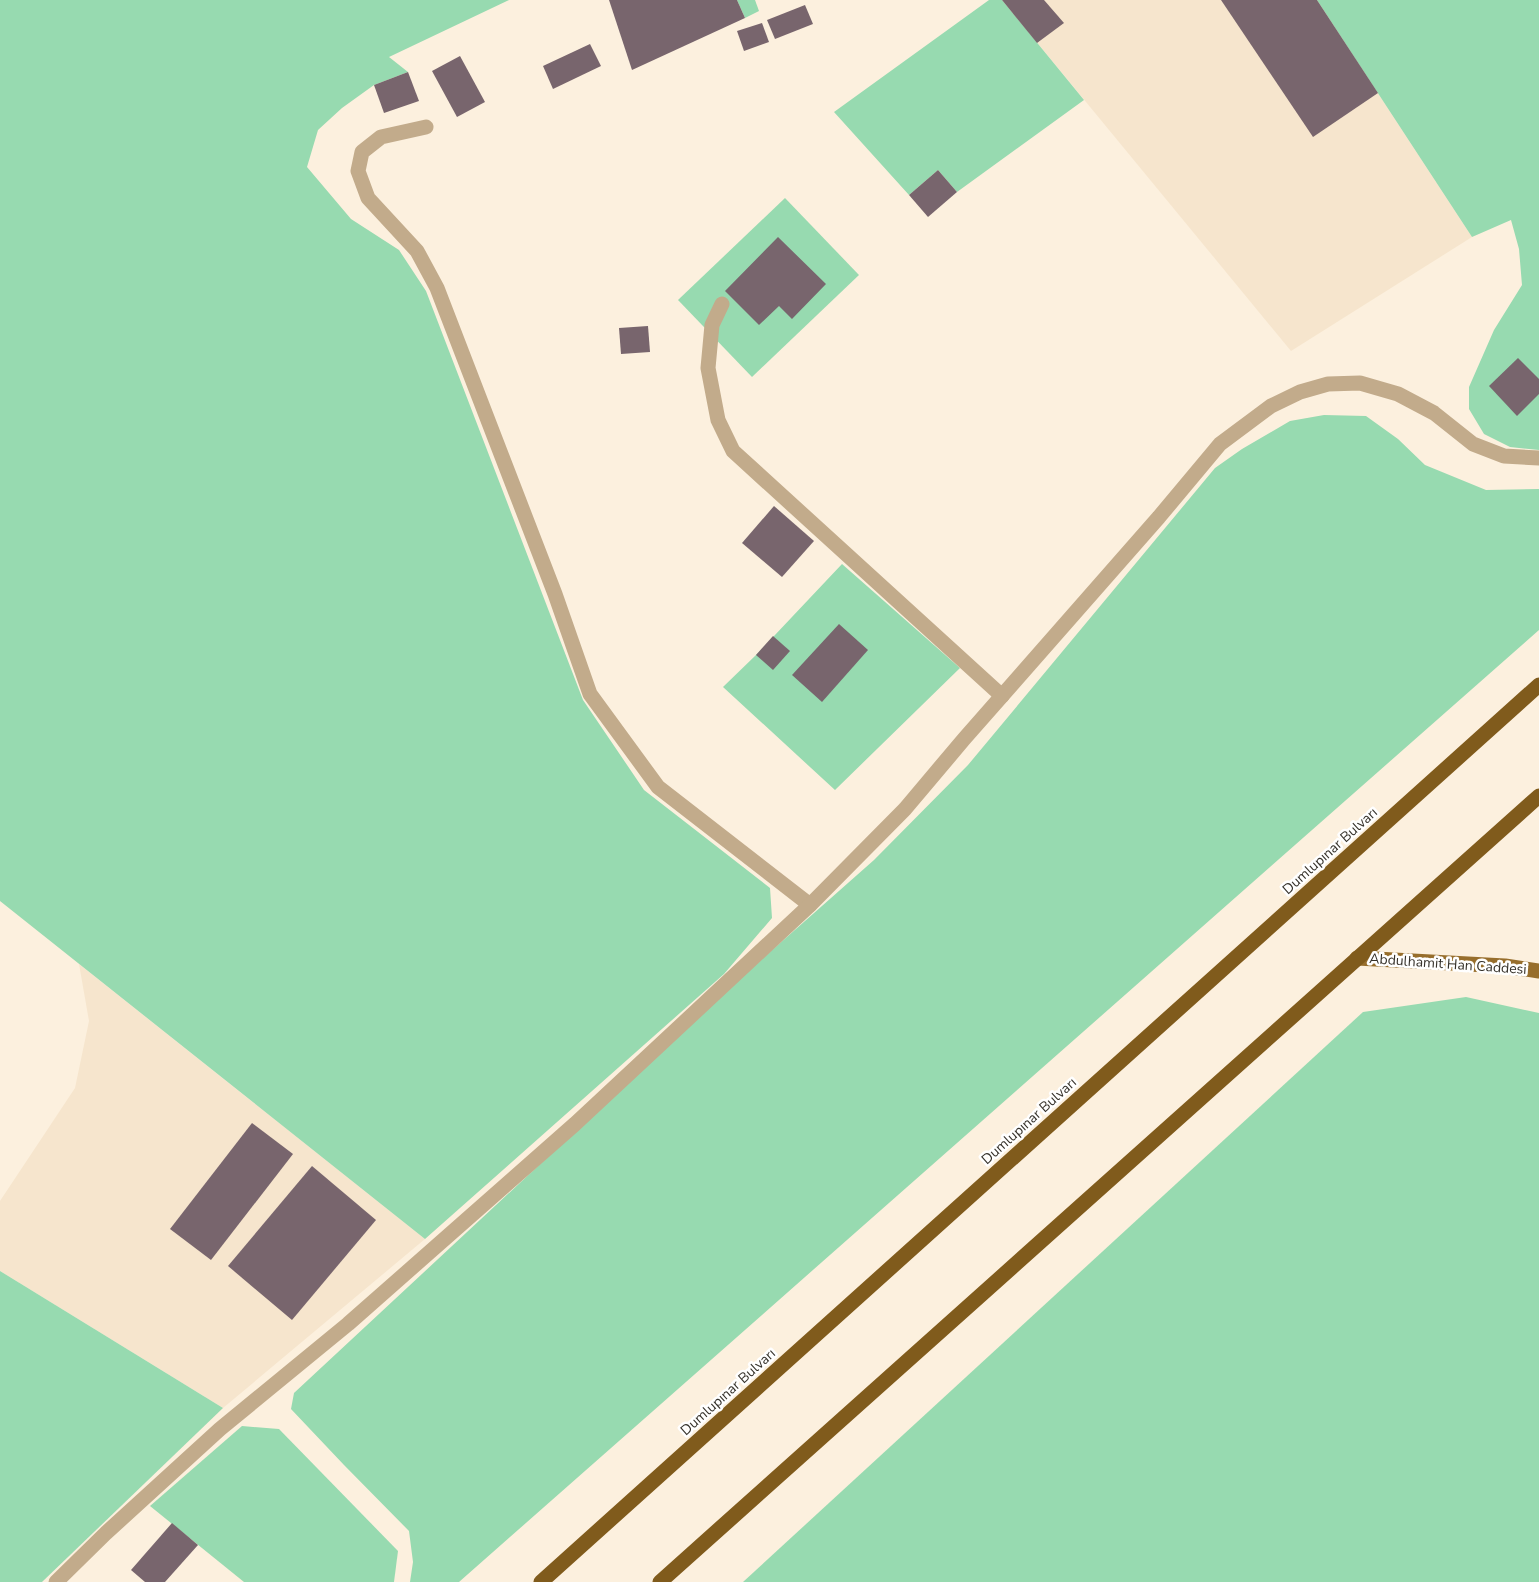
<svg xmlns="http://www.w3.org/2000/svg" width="1539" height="1582" viewBox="0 0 1539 1582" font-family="'Nunito Sans',sans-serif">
  <rect width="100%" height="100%" fill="#fcf0de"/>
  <!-- built -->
  <g fill="#f6e5cd">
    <polygon points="1002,0 1317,0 1472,237 1291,351"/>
    <polygon points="79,964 425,1239 223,1408 0,1271 0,1201 75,1088 89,1021"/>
  </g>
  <!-- green -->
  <g fill="#97dab0">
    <polygon points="0,0 509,0 389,57 408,72 374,85 342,108 318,130 307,167 351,219 399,250 426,291 583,700 644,790 770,888 772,918 724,974 425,1239 0,901"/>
    <polygon points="737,0 755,0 759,11 745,18"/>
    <polygon points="989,0 1002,0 1084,100 957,192 938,170 909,195 834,112"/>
    <polygon points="1317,0 1539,0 1539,450 1510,447 1484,434 1469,409 1469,387 1494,330 1522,285 1519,249 1511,220 1472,237"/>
    <polygon points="785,198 859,275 752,377 678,300"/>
    <polygon points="1324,415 1366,416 1398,439 1425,465 1486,490 1539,489 1539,630 459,1582 410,1582 413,1562 409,1531 344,1465 291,1409 294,1393 737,981 874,860 968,765 1215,468 1242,449 1290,421"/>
    <polygon points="842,564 960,668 835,790 723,687 756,655"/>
    <polygon points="1466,997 1539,1013 1539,1582 743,1582 1363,1012"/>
    <polygon points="0,1271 223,1408 42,1582 0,1582"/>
    <polygon points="242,1426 279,1429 398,1551 394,1582 244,1582 150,1506"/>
  </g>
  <!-- building -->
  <g fill="#78656d">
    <polygon points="609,0 737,0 745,18 632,70"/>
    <polygon points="1002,0 1044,0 1064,23 1037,43"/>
    <polygon points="1221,0 1317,0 1378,93 1313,137"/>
    <polygon points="805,5 813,24 775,39 767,20"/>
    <polygon points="762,23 769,42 744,51 737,31"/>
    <polygon points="590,44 601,66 553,89 543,66"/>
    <polygon points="460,56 485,102 457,117 432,71"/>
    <polygon points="408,72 419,101 384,113 374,85"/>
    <polygon points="938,170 957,192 928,217 909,195"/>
    <polygon points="778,237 826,284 792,319 779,306 759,325 725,291"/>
    <polygon points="648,326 650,352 621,354 619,328"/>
    <polygon points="1518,358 1539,379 1539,394 1517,416 1489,386"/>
    <polygon points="774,506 814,541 782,577 742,543"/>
    <polygon points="839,624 868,650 822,702 792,675"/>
    <polygon points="773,636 790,651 773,670 756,655"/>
    <polygon points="252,1123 293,1154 211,1260 170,1229"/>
    <polygon points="312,1166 376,1220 292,1320 228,1266"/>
    <polygon points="172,1523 198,1545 165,1582 145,1582 131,1570"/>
  </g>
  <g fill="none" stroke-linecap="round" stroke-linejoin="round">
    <!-- minor -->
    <g stroke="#c2ab8b" stroke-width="15">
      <polyline points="426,127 381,137 362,152 358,171 368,198 417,251 437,288 555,594 590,694 658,787 810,905"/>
      <polyline points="722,304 712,325 708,368 718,420 733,451 1002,696"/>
      <polyline points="56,1582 106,1533 220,1429 348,1324 575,1124 810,905 905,809 964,739 1159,517 1220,444 1271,406 1300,392 1328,384 1360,383 1398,394 1434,413 1473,444 1504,456 1539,458"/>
    </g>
    <!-- major -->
    <polyline stroke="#976e2c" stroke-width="15" points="1357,958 1505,966 1539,971"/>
    <!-- highway -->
    <g stroke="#805b1c" stroke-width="15">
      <polyline points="541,1582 1539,685"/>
      <polyline points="660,1582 1539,796"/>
    </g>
  </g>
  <g text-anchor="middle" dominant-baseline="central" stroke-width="5" stroke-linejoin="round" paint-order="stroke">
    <!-- street labels -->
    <g font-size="14" fill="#35312a" stroke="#fff">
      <text transform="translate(1330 851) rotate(-42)">Dumlupınar Bulvarı</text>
      <text transform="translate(1448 964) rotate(4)">Abdulhamit Han Caddesi</text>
      <text transform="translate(1029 1121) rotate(-42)">Dumlupınar Bulvarı</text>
      <text transform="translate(728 1392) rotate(-42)">Dumlupınar Bulvarı</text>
    </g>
  </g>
</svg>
